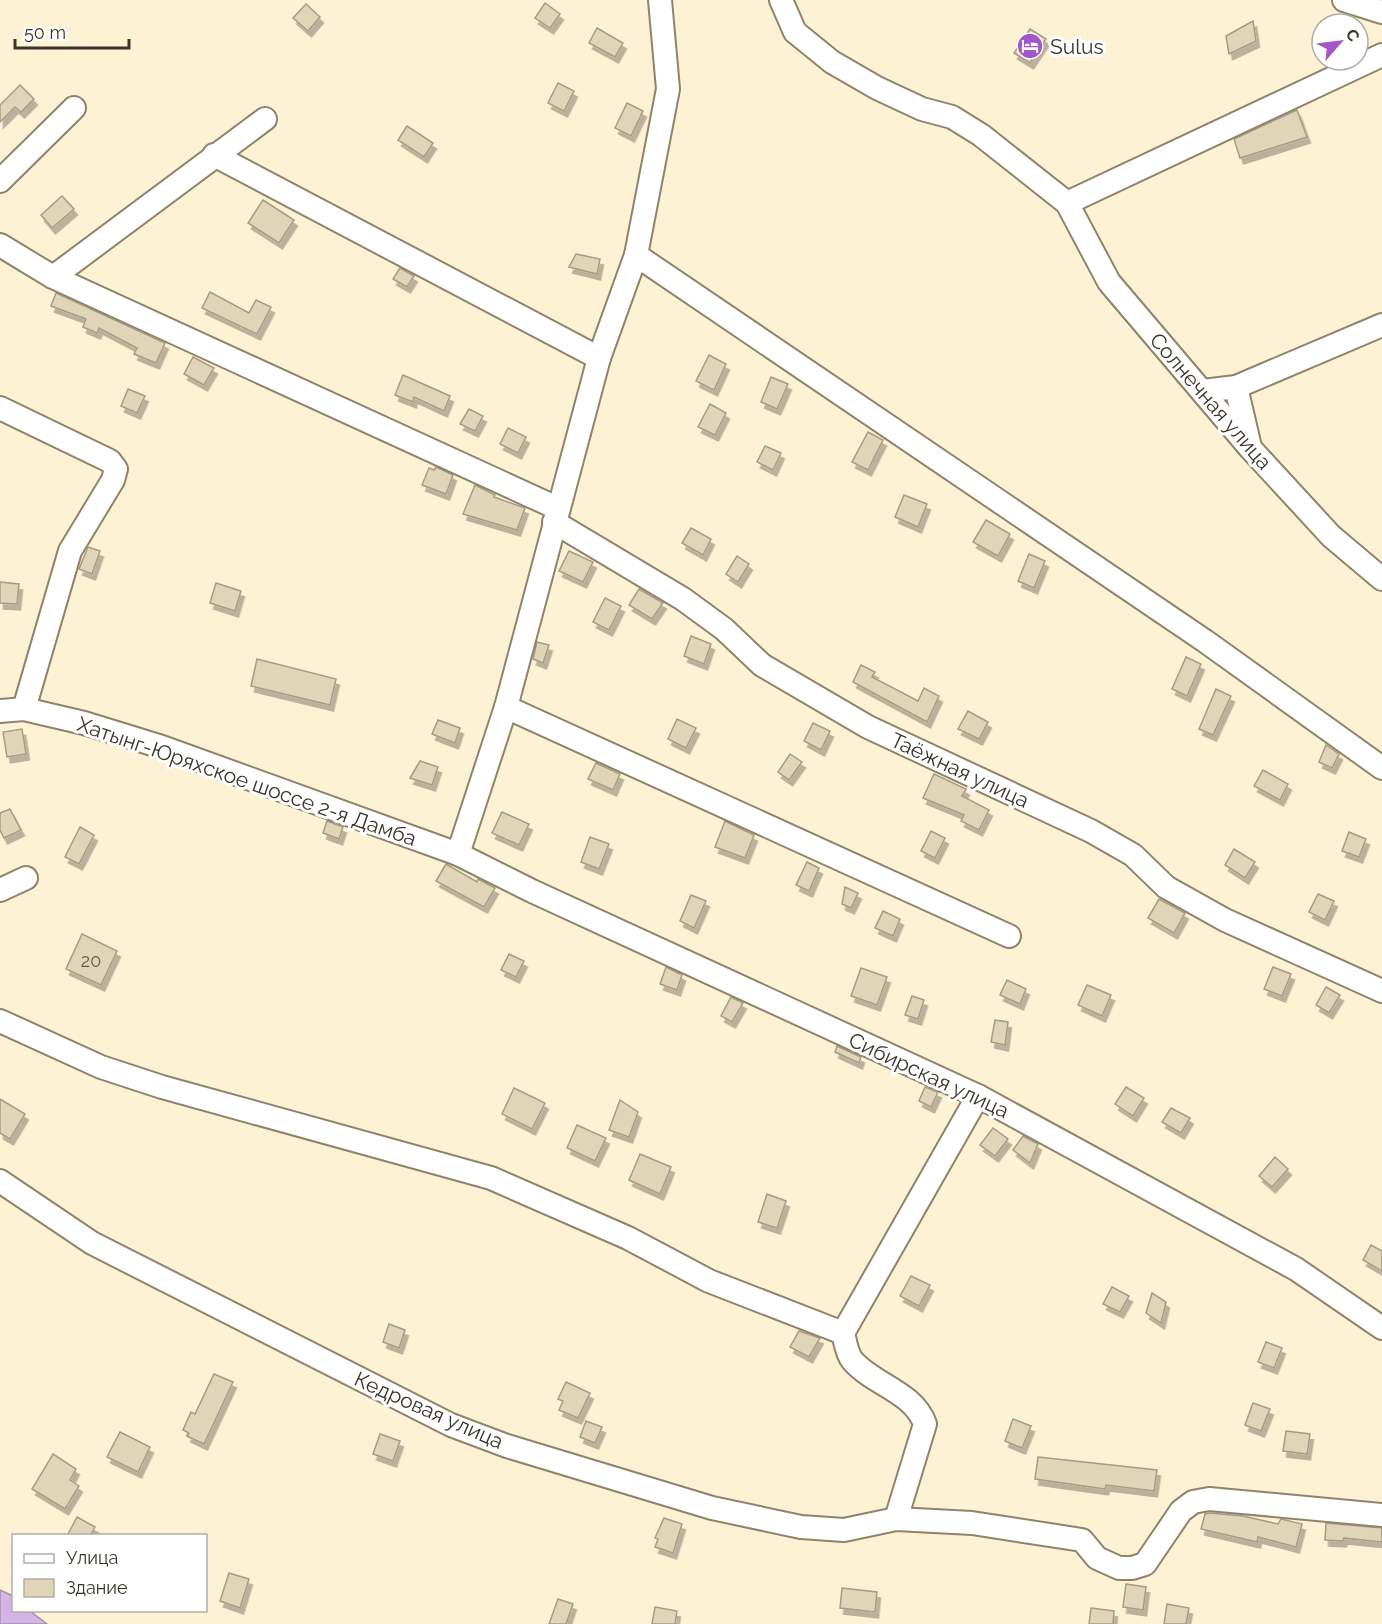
<svg xmlns="http://www.w3.org/2000/svg" width="1382" height="1624" viewBox="0 0 1382 1624" font-family="Raleway,sans-serif">
  <defs>
    <filter id="shadow"><feDropShadow dx="3.5" dy="6" stdDeviation="0" flood-color="#0004"/></filter>
  </defs>
  <rect width="100%" height="100%" fill="#fef2d5"/>
  <!-- water -->
  <polygon fill="#d4b4e5" stroke="#a68ead" stroke-width="1.5" points="0,1590 13,1596 14,1610 30,1611 47,1624 0,1624"/>
  <!-- building -->
  <g fill="#e1d5b9" stroke="#a79c81" stroke-width="1.5" filter="url(#shadow)">
    <polygon points="545,3 560,14 550,28 535,18"/>
    <polygon points="306,4 320,17 308,31 293,18"/>
    <polygon points="1253,21 1256,41 1229,54 1226,36"/>
    <polygon points="597,28 623,43 615,57 589,43"/>
    <polygon points="1030,29 1046,39 1030,63 1014,53"/>
    <polygon points="558,83 574,91 564,111 548,103"/>
    <polygon points="20,85 34,99 21,112 15,107 0,122 0,105"/>
    <polygon points="627,103 643,111 631,136 615,128"/>
    <polygon points="1297,110 1307,137 1240,158 1234,139"/>
    <polygon points="407,126 433,143 424,157 398,140"/>
    <polygon points="62,196 74,209 52,228 41,215"/>
    <polygon points="263,200 294,220 279,243 248,223"/>
    <polygon points="576,254 600,259 597,274 569,267"/>
    <polygon points="400,268 414,276 407,287 393,279"/>
    <polygon points="210,292 249,313 256,300 271,307 257,334 202,308"/>
    <polygon points="56,293 165,343 156,363 134,354 137,348 99,328 97,333 83,327 86,319 51,306"/>
    <polygon points="709,355 726,364 714,390 696,381"/>
    <polygon points="193,357 214,368 204,385 184,374"/>
    <polygon points="403,375 450,396 444,411 414,397 413,402 395,395"/>
    <polygon points="771,377 788,384 777,409 761,402"/>
    <polygon points="128,389 145,396 137,413 121,406"/>
    <polygon points="710,404 726,413 715,435 698,427"/>
    <polygon points="469,409 483,416 475,431 460,424"/>
    <polygon points="508,428 526,437 518,453 500,444"/>
    <polygon points="868,432 883,440 868,470 852,462"/>
    <polygon points="765,446 781,453 773,470 757,462"/>
    <polygon points="436,467 453,475 446,494 422,485 429,468 434,470"/>
    <polygon points="475,485 495,495 494,497 525,508 517,530 463,514"/>
    <polygon points="904,495 927,504 918,527 895,517"/>
    <polygon points="986,520 1010,534 998,556 973,542"/>
    <polygon points="691,528 711,539 703,555 682,543"/>
    <polygon points="88,547 100,551 92,574 79,569"/>
    <polygon points="569,551 593,562 583,582 559,571"/>
    <polygon points="1029,554 1045,561 1034,588 1018,581"/>
    <polygon points="737,556 749,564 738,582 726,574"/>
    <polygon points="0,582 19,584 17,604 0,603"/>
    <polygon points="216,583 241,591 235,611 210,603"/>
    <polygon points="639,589 663,603 652,619 629,605"/>
    <polygon points="605,598 621,606 609,630 593,622"/>
    <polygon points="691,636 711,644 704,664 684,656"/>
    <polygon points="537,642 549,645 543,663 533,659"/>
    <polygon points="1186,657 1201,664 1187,696 1172,689"/>
    <polygon points="257,659 336,679 330,705 251,686"/>
    <polygon points="861,665 875,672 872,677 918,701 924,688 939,696 927,722 853,682"/>
    <polygon points="1216,689 1231,696 1213,735 1199,729"/>
    <polygon points="968,711 988,722 979,739 958,729"/>
    <polygon points="677,719 696,728 686,748 668,739"/>
    <polygon points="438,720 460,728 455,743 432,734"/>
    <polygon points="813,723 830,731 821,750 804,741"/>
    <polygon points="22,729 26,754 7,757 3,732"/>
    <polygon points="1326,745 1339,754 1332,768 1319,762"/>
    <polygon points="790,754 802,762 789,780 778,772"/>
    <polygon points="420,761 438,767 432,785 410,778"/>
    <polygon points="596,763 620,774 613,790 588,779"/>
    <polygon points="1263,770 1288,784 1280,800 1254,786"/>
    <polygon points="934,774 966,789 962,796 989,810 979,830 961,821 964,815 923,798"/>
    <polygon points="10,809 21,830 4,838 0,830 0,813"/>
    <polygon points="502,812 529,824 519,845 492,833"/>
    <polygon points="327,821 343,827 339,839 323,833"/>
    <polygon points="725,821 754,835 745,858 715,847"/>
    <polygon points="80,827 94,835 79,864 65,857"/>
    <polygon points="931,831 945,838 935,858 921,851"/>
    <polygon points="1349,832 1366,839 1359,857 1342,851"/>
    <polygon points="590,837 609,844 599,869 581,862"/>
    <polygon points="1234,849 1255,862 1245,878 1225,865"/>
    <polygon points="807,862 819,868 809,891 796,885"/>
    <polygon points="446,864 477,882 478,879 495,888 484,907 436,881"/>
    <polygon points="845,887 858,893 851,908 842,904"/>
    <polygon points="1318,894 1334,901 1325,920 1309,912"/>
    <polygon points="691,895 706,901 694,928 680,921"/>
    <polygon points="1159,899 1185,913 1174,933 1148,918"/>
    <polygon points="883,911 900,919 893,936 875,928"/>
    <polygon points="82,934 117,951 101,985 66,969"/>
    <polygon points="509,954 524,961 516,977 501,970"/>
    <polygon points="666,967 682,975 677,990 660,984"/>
    <polygon points="1273,967 1291,974 1282,996 1264,989"/>
    <polygon points="861,968 887,977 877,1005 851,996"/>
    <polygon points="1007,980 1026,989 1020,1004 1000,995"/>
    <polygon points="1087,985 1111,995 1102,1016 1078,1005"/>
    <polygon points="1326,987 1340,995 1329,1013 1316,1005"/>
    <polygon points="912,996 924,1000 918,1019 905,1015"/>
    <polygon points="731,997 743,1003 732,1022 721,1016"/>
    <polygon points="995,1020 1008,1022 1005,1045 991,1042"/>
    <polygon points="837,1046 861,1057 859,1063 835,1052"/>
    <polygon points="925,1087 938,1092 931,1107 919,1101"/>
    <polygon points="1126,1087 1144,1098 1133,1116 1115,1104"/>
    <polygon points="514,1088 545,1103 532,1129 502,1114"/>
    <polygon points="0,1099 25,1114 10,1139 0,1133"/>
    <polygon points="620,1100 638,1112 629,1137 609,1130"/>
    <polygon points="1171,1108 1190,1118 1181,1133 1162,1122"/>
    <polygon points="577,1125 606,1138 595,1161 567,1148"/>
    <polygon points="993,1128 1008,1139 995,1156 980,1145"/>
    <polygon points="1023,1136 1038,1144 1030,1163 1013,1150"/>
    <polygon points="640,1154 671,1167 660,1194 629,1180"/>
    <polygon points="1275,1157 1288,1169 1272,1187 1259,1176"/>
    <polygon points="767,1194 786,1201 777,1228 758,1222"/>
    <polygon points="1371,1245 1382,1251 1382,1271 1363,1260"/>
    <polygon points="911,1276 930,1285 919,1306 900,1296"/>
    <polygon points="1112,1287 1129,1296 1120,1312 1103,1304"/>
    <polygon points="1152,1293 1166,1302 1161,1323 1146,1313"/>
    <polygon points="389,1324 405,1330 399,1348 383,1342"/>
    <polygon points="799,1331 820,1338 809,1357 790,1347"/>
    <polygon points="1266,1342 1282,1348 1274,1368 1258,1362"/>
    <polygon points="214,1374 233,1382 204,1444 187,1436 189,1433 183,1430 191,1412 195,1414"/>
    <polygon points="566,1382 590,1393 578,1418 559,1410 563,1401 558,1399"/>
    <polygon points="1253,1403 1270,1409 1261,1431 1245,1425"/>
    <polygon points="1013,1419 1031,1426 1022,1448 1005,1441"/>
    <polygon points="586,1421 602,1427 595,1443 580,1437"/>
    <polygon points="1286,1431 1310,1434 1307,1454 1283,1451"/>
    <polygon points="120,1432 150,1447 138,1472 107,1457"/>
    <polygon points="380,1434 400,1441 393,1461 373,1454"/>
    <polygon points="53,1454 76,1469 70,1480 79,1486 65,1509 32,1489"/>
    <polygon points="1038,1457 1157,1470 1154,1491 1106,1485 1105,1489 1035,1479"/>
    <polygon points="1210,1513 1243,1516 1278,1524 1281,1519 1302,1524 1296,1547 1258,1537 1257,1542 1201,1529 1205,1514"/>
    <polygon points="77,1517 95,1527 90,1536 67,1536"/>
    <polygon points="664,1518 682,1524 673,1553 655,1547 658,1539 655,1538"/>
    <polygon points="1326,1523 1382,1528 1382,1542 1344,1538 1343,1541 1325,1540"/>
    <polygon points="229,1573 249,1579 240,1608 220,1601"/>
    <polygon points="1126,1584 1146,1587 1143,1610 1123,1607"/>
    <polygon points="842,1588 877,1592 875,1612 840,1608"/>
    <polygon points="558,1599 573,1604 566,1624 549,1624"/>
    <polygon points="1167,1604 1189,1608 1186,1624 1164,1624"/>
    <polygon points="655,1607 677,1611 675,1624 652,1624"/>
    <polygon points="1091,1608 1114,1611 1113,1624 1089,1624"/>
  </g>
  <g fill="none" stroke-linecap="round" stroke-linejoin="round">
    <!-- minor casing -->
    <g stroke="#8f846a" stroke-width="26">
      <g id="minor">
        <polyline points="781,0 795,32 832,62 877,88 922,109 952,117 981,135 1067,203 1109,282 1250,448 1331,536 1382,579"/>
        <polyline points="1344,0 1382,12"/>
        <polyline points="214,155 599,358"/>
        <polyline points="0,181 74,108"/>
        <polyline points="1067,203 1382,55"/>
        <polyline points="0,245 53,277 557,508"/>
        <polyline points="636,255 1205,641 1382,768"/>
        <polyline points="53,277 265,119"/>
        <polyline points="1236,387 1250,447"/>
        <polyline points="1203,391 1236,387 1382,325"/>
        <polyline points="0,408 110,461 116,469 113,480 70,551 24,709"/>
        <polyline points="554,522 683,599 724,629 762,665 868,727 1091,831 1133,855 1166,887 1225,920 1382,991"/>
        <polyline points="506,707 1009,936"/>
        <polyline points="0,711 24,709 84,723 162,747 458,854 532,891 978,1096 1296,1269 1382,1328"/>
        <polyline points="458,854 506,707 599,358 636,255 668,89 660,0"/>
        <polyline points="0,890 26,878"/>
        <path d="M0,1021L101,1067L162,1087L491,1178L628,1238L709,1281L843,1333C845,1341 847,1354 852,1360C873,1385 913,1391 925,1424L896,1519"/>
        <polyline points="0,1181 92,1243 451,1425 507,1446 712,1508 801,1527 844,1530 896,1519 972,1523 1082,1540 1097,1558 1119,1568 1132,1568 1145,1564 1181,1511 1193,1502 1209,1499 1382,1515"/>
        <polyline points="843,1333 978,1096"/>
      </g>
    </g>
    <!-- minor -->
    <use href="#minor" stroke="#fff" stroke-width="22"/>
  </g>
  <!-- icons -->
  <defs>
    <g id="hotel-disc" transform="scale(1.35)"><circle r="9.5" fill="#a456c8" stroke="#fff"/><path d="M-6-4.5h1.5V1H6V5H4.5V3h-9V5H-6ZM-4 0a1.8 1.8 0 1 1 3.6 0ZM.5 0V-2.5h3Q6-2.5 6 0Z" fill="#fff"/></g>
  </defs>
  <g fill-rule="evenodd">
    <use href="#hotel-disc" x="1030" y="46"/>
  </g>
  <g text-anchor="middle" dominant-baseline="central" stroke-width="6" stroke-linejoin="round" paint-order="stroke">
    <!-- number labels -->
    <g font-size="18" fill="#645d4e">
      <text x="91" y="960">20</text>
    </g>
    <!-- poi labels -->
    <g font-size="21" fill="#3a352a" stroke="#fff" text-anchor="start">
      <text x="1050" y="46">Sulus</text>
    </g>
    <!-- street labels -->
    <g font-size="21" fill="#3a352a" stroke="#fff">
      <text transform="translate(1211 401) rotate(49)">Солнечная улица</text>
      <text transform="translate(960 770) rotate(25)">Таёжная улица</text>
      <text transform="translate(247 781) rotate(19)">Хатынг-Юряхское шоссе 2-я Дамба</text>
      <text transform="translate(929 1075) rotate(25)">Сибирская улица</text>
      <text transform="translate(429 1410) rotate(24)">Кедровая улица</text>
    </g>
  </g>
  <!-- legend -->
  <rect x="12" y="1534" width="195" height="78" fill="#ffffff" stroke="#b0aeaa" stroke-width="1.5"/>
  <rect x="24" y="1554" width="30" height="9" fill="#ffffff" stroke="#b0aeaa" stroke-width="1.5"/>
  <text x="66" y="1564" font-size="18" fill="#3a352a">Улица</text>
  <rect x="24" y="1579" width="30" height="18" fill="#e1d5b9" stroke="#b0aeaa" stroke-width="1.5"/>
  <text x="66" y="1594" font-size="18" fill="#3a352a">Здание</text>
  <!-- north arrow -->
  <g transform="translate(1340 42) rotate(62)"><circle r="28" fill="#ffffff" stroke="#b0aeaa" stroke-width="1.5"/>
  <path d="M0-4.5L10 22L0 15L-10 22Z" fill="#a456c8"/>
  <text y="-9" font-size="16" font-weight="bold" text-anchor="middle" fill="#3a352a">С</text>
  </g>
  <!-- scale -->
  <path d="M15 39v9h114v-9" fill="none" stroke="#3a352a" stroke-width="3"/>
  <text x="24" y="39" font-size="18" fill="#3a352a" stroke="#ffffff" stroke-width="4.5" paint-order="stroke">50 m</text>
</svg>
